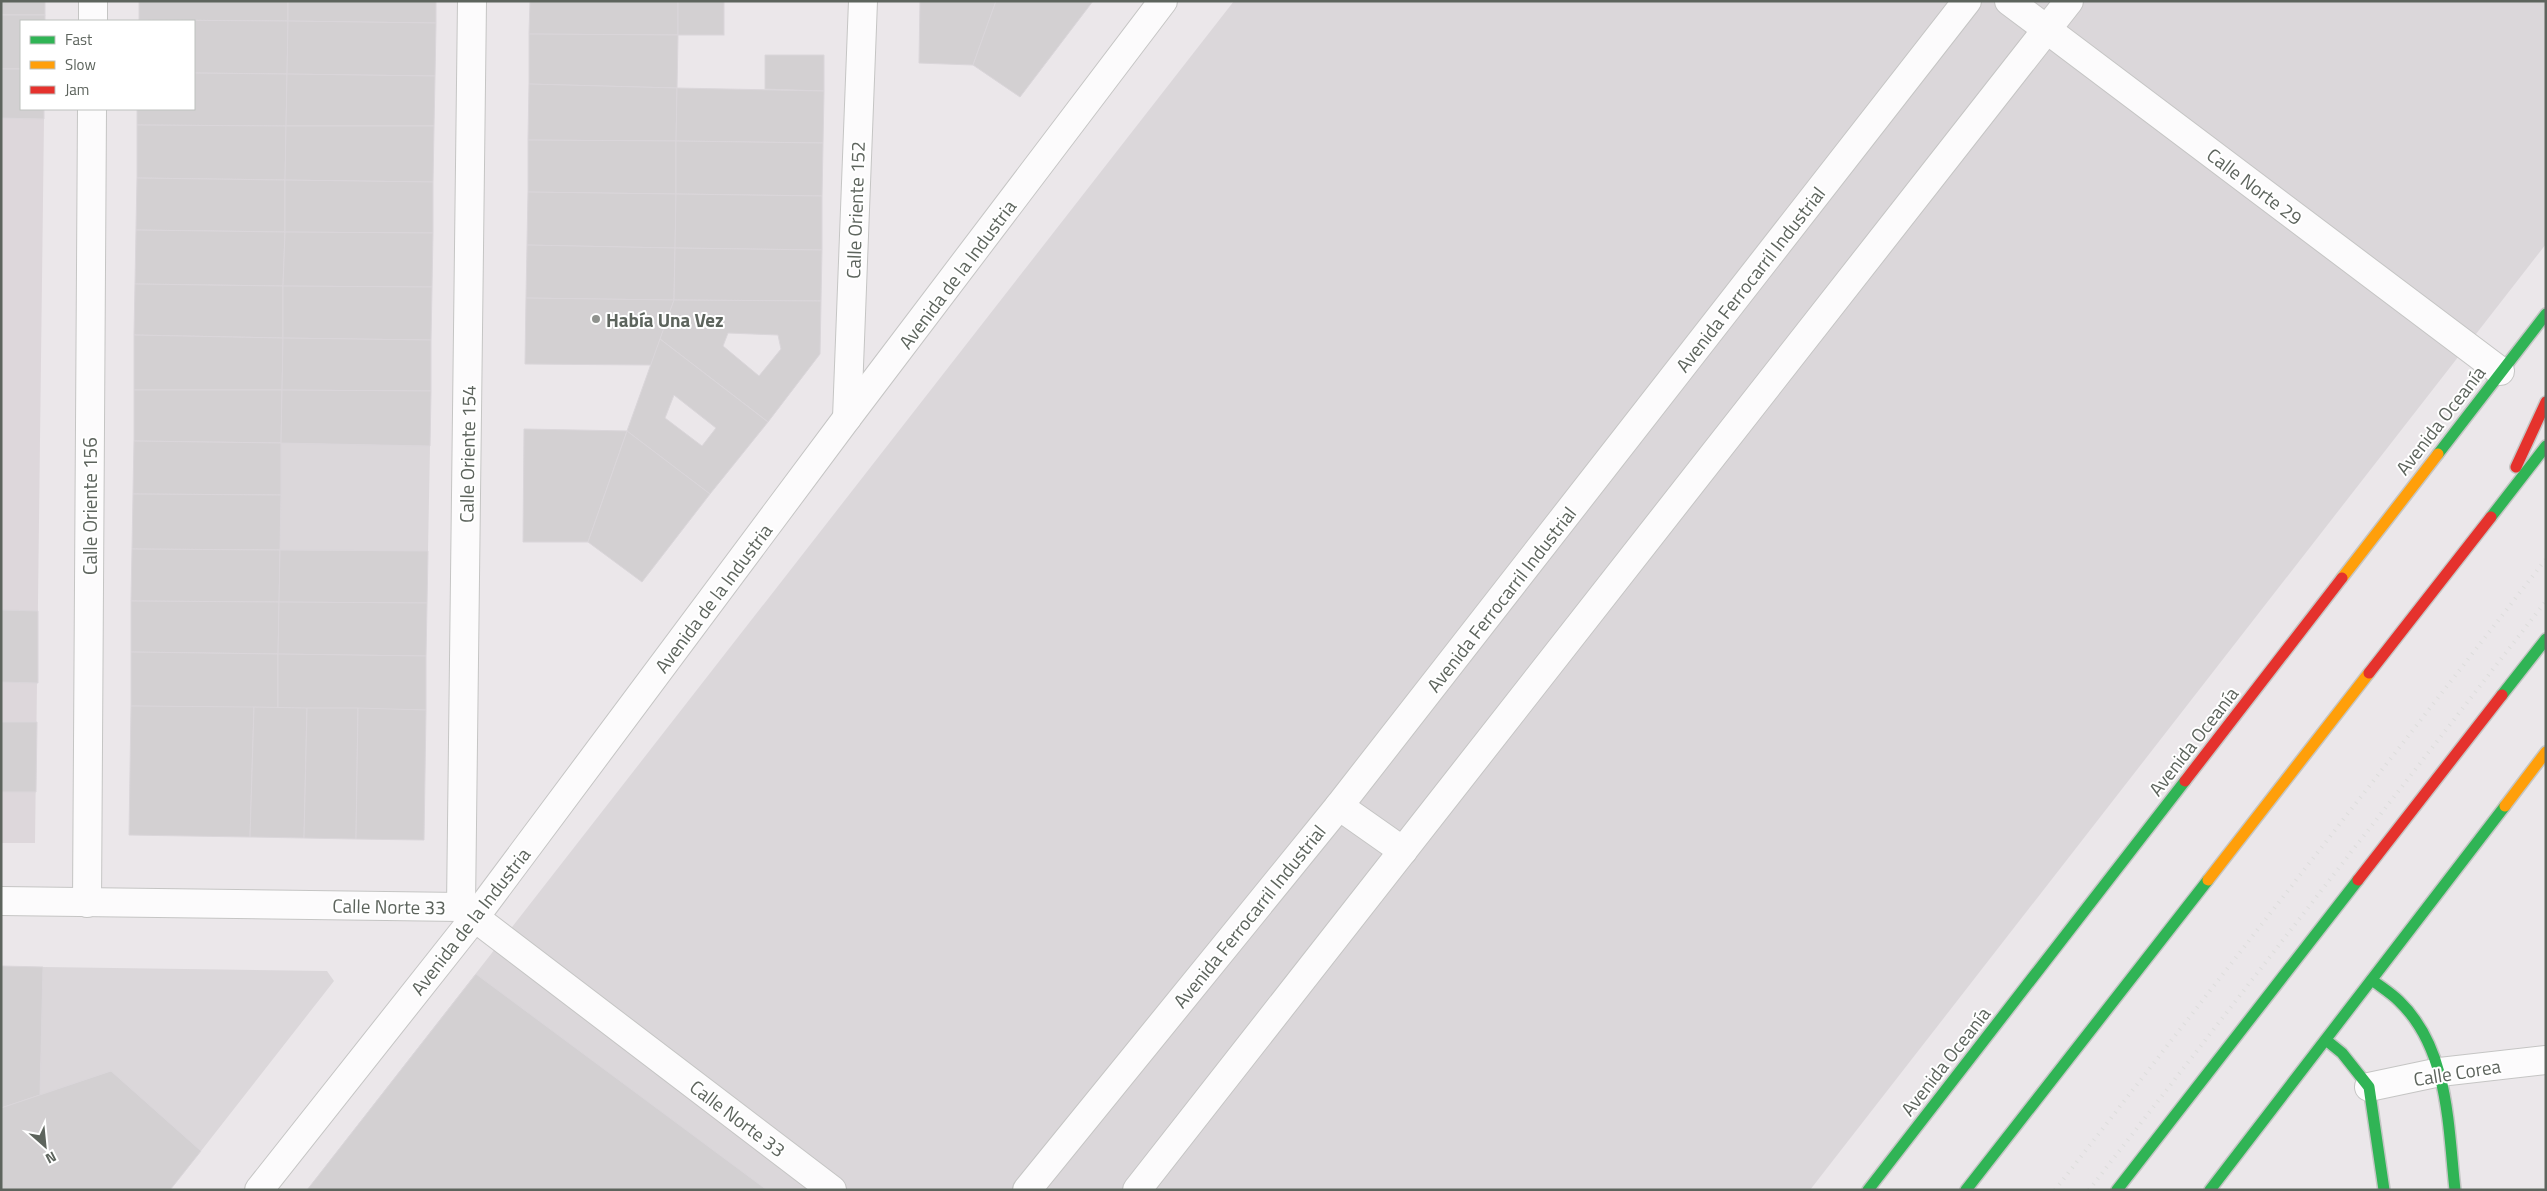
<svg xmlns="http://www.w3.org/2000/svg" width="2547" height="1191" viewBox="0 0 2547 1191" font-family="'Titillium Web',sans-serif">
  <rect width="100%" height="100%" fill="#ebe7ea"/>
  <!-- industrial -->
  <g fill="#dbd7da">
    <polygon points="1234,1 2546,1 2546,244 1810,1190 307,1190"/>
    <polygon points="281,443 430,446 428,551 280,550"/>
    <polygon points="43,967 327,971 334,981 201,1151 111,1071 40,1095"/>
  </g>
  <!-- education -->
  <polygon fill="#ddd7db" points="1,118 44,119 35,843 1,843"/>
  <!-- building -->
  <g fill="#d3d0d2" stroke="#dad6da" fill-rule="evenodd">
    <rect x="1" y="1" width="44" height="14"/>
    <polygon points="139,1 288,1 288,21 139,20"/>
    <polygon points="288,1 436,1 436,23 288,21"/>
    <polygon points="530,1 678,1 678,35 529,34"/>
    <rect x="678" y="1" width="46" height="34"/>
    <polygon points="920,1 996,1 973,65 919,63"/>
    <polygon points="996,1 1093,1 1020,97 973,65"/>
    <polygon points="1,15 45,15 45,21 21,21 21,69 1,69"/>
    <polygon points="139,20 288,21 287,74 194,73 194,21"/>
    <polygon points="288,21 436,23 435,76 287,74"/>
    <polygon points="529,34 678,35 677,88 529,84"/>
    <polygon points="765,55 824,55 824,91 765,89"/>
    <polygon points="1,69 21,69 21,109 44,109 44,119 1,118"/>
    <polygon points="194,73 287,74 286,126 137,125 137,109 194,109"/>
    <polygon points="287,74 435,76 434,126 286,126"/>
    <polygon points="529,84 677,88 676,141 528,140"/>
    <polygon points="677,88 824,91 823,143 676,141"/>
    <polygon points="137,125 286,126 285,180 137,178"/>
    <polygon points="286,126 434,126 433,182 285,180"/>
    <polygon points="528,140 676,141 676,194 528,192"/>
    <polygon points="676,141 823,143 822,196 676,194"/>
    <polygon points="137,178 285,180 285,232 136,230"/>
    <polygon points="285,180 433,182 433,233 285,232"/>
    <polygon points="528,192 676,194 675,248 527,245"/>
    <polygon points="676,194 822,196 822,250 675,248"/>
    <polygon points="136,230 285,232 283,286 135,284"/>
    <polygon points="285,232 433,233 432,287 283,286"/>
    <polygon points="527,245 675,248 674,300 526,298"/>
    <polygon points="675,248 822,250 821,301 674,300"/>
    <polygon points="135,284 283,286 283,338 134,335"/>
    <polygon points="283,286 432,287 431,340 283,338"/>
    <polygon points="526,298 674,300 651,365 525,364"/>
    <path d="M674,300L821,301L820,354L768,422L660,339ZM728,333L778,335L781,349L759,376L723,346Z"/>
    <polygon points="134,335 283,338 282,390 134,390"/>
    <polygon points="283,338 431,340 431,391 282,390"/>
    <path d="M660,339L768,422L710,494L627,431ZM674,395L716,428L702,446L665,418Z"/>
    <polygon points="134,390 282,390 281,443 134,441"/>
    <polygon points="282,390 431,391 430,446 281,443"/>
    <polygon points="524,429 627,431 588,542 523,542"/>
    <polygon points="627,431 710,494 642,582 588,542"/>
    <polygon points="134,441 281,443 281,495 133,494"/>
    <polygon points="133,494 281,495 280,550 132,549"/>
    <polygon points="132,549 280,550 279,602 131,601"/>
    <polygon points="280,550 428,551 427,603 279,602"/>
    <polygon points="131,601 279,602 278,654 131,652"/>
    <polygon points="279,602 427,603 426,656 278,654"/>
    <polygon points="1,610 38,611 38,683 1,682"/>
    <polygon points="131,652 278,654 278,708 131,706"/>
    <polygon points="278,654 426,656 426,710 278,708"/>
    <polygon points="131,706 254,707 250,837 129,835"/>
    <polygon points="254,707 307,708 304,838 250,837"/>
    <polygon points="307,708 358,708 356,839 304,838"/>
    <polygon points="358,708 426,710 424,840 356,839"/>
    <polygon points="1,722 37,722 36,792 1,792"/>
    <polygon points="1,966 43,967 40,1095 1,1108"/>
    <polygon points="476,974 767,1190 307,1190"/>
    <polygon points="111,1071 201,1151 170,1190 1,1190 1,1108"/>
  </g>
  <g fill="none" stroke-linecap="round" stroke-linejoin="round">
    <!-- street casing -->
    <g stroke="#c5c5c4" stroke-width="30">
      <g id="street">
        <polyline points="2009,1 2500,371"/>
        <polyline points="93,21 93,1"/>
        <polyline points="847,418 863,1"/>
        <polyline points="1339,806 1403,851"/>
        <polyline points="1,901 461,907 832,1190"/>
        <polyline points="87,903 92,109"/>
        <polyline points="461,907 472,1"/>
        <polyline points="2369,1087 2440,1072 2546,1060"/>
        <polyline points="259,1190 475,917 847,418 1163,1"/>
        <polyline points="1027,1190 1339,806 1967,1"/>
        <polyline points="1137,1190 2069,1"/>
      </g>
    </g>
    <!-- fast casing -->
    <g stroke="#c5c6c5" stroke-width="14">
      <g id="fast">
        <polyline points="2438,454 2546,314"/>
        <polyline points="2491,517 2546,446"/>
        <polyline points="2502,695 2546,639"/>
        <path d="M2372,980C2381,987 2391,993 2399,1001C2449,1049 2448,1126 2455,1190"/>
        <polyline points="2326,1040 2342,1053 2369,1087 2384,1190"/>
        <polyline points="1868,1190 2185,781"/>
        <polyline points="1966,1190 2208,880"/>
        <polyline points="2117,1190 2358,880"/>
        <polyline points="2210,1190 2505,806"/>
      </g>
    </g>
    <!-- slow casing -->
    <g stroke="#c5c6c5" stroke-width="14">
      <g id="slow">
        <polyline points="2342,578 2438,454"/>
        <polyline points="2505,806 2546,752"/>
        <polyline points="2208,880 2369,673"/>
      </g>
    </g>
    <!-- jam casing -->
    <g stroke="#c5c6c5" stroke-width="14">
      <g id="jam">
        <polyline points="2516,467 2546,402"/>
        <polyline points="2369,673 2491,517"/>
        <polyline points="2185,781 2342,578"/>
        <polyline points="2358,880 2502,695"/>
      </g>
    </g>
    <!-- street -->
    <use href="#street" stroke="#fcfbfc" stroke-width="28"/>
    <!-- fast -->
    <use href="#fast" stroke="#30b455" stroke-width="11"/>
    <!-- slow -->
    <use href="#slow" stroke="#ff9f0a" stroke-width="11"/>
    <!-- jam -->
    <use href="#jam" stroke="#e5322d" stroke-width="11"/>
    <!-- rail -->
    <g stroke="#dddddc" stroke-width="4" stroke-dasharray="1 6" stroke-linecap="butt">
      <polyline points="2055,1190 2546,559"/>
      <polyline points="2089,1190 2546,601"/>
    </g>
  </g>
  <!-- markers -->
  <circle fill="#8f928e" stroke="#fff" stroke-width="2" cx="596" cy="319" r="5"/>
  <g text-anchor="middle" dominant-baseline="central" stroke-width="4" stroke-linejoin="round" paint-order="stroke">
    <!-- street labels -->
    <g font-size="19" fill="#5d645d" stroke="#fff">
      <text transform="translate(2255 186) rotate(37)">Calle Norte 29</text>
      <text transform="translate(855 210) rotate(-88)">Calle Oriente 152</text>
      <text transform="translate(957 274) rotate(-53)">Avenida de la Industria</text>
      <text transform="translate(1750 279) rotate(-52)">Avenida Ferrocarril Industrial</text>
      <text transform="translate(2440 420) rotate(-52)">Avenida Oceanía</text>
      <text transform="translate(467 454) rotate(-89)">Calle Oriente 154</text>
      <text transform="translate(89 506) rotate(-90)">Calle Oriente 156</text>
      <text transform="translate(713 598) rotate(-53)">Avenida de la Industria</text>
      <text transform="translate(1501 599) rotate(-52)">Avenida Ferrocarril Industrial</text>
      <text transform="translate(2193 741) rotate(-52)">Avenida Oceanía</text>
      <text transform="translate(389 906) rotate(1)">Calle Norte 33</text>
      <text transform="translate(1249 916) rotate(-51)">Avenida Ferrocarril Industrial</text>
      <text transform="translate(470 921) rotate(-52)">Avenida de la Industria</text>
      <text transform="translate(1945 1061) rotate(-52)">Avenida Oceanía</text>
      <text transform="translate(2457 1072) rotate(-9)">Calle Corea</text>
      <text transform="translate(738 1118) rotate(37)">Calle Norte 33</text>
    </g>
    <!-- poi labels -->
    <g font-size="19" font-weight="bold" fill="#5d645d" stroke="#fff" text-anchor="start">
      <text x="606" y="319">Había Una Vez</text>
    </g>
  </g>
  <!-- border -->
  <rect width="2547" height="1191" fill="none" stroke="#5d645d" stroke-width="5"/>
  <!-- legend -->
  <rect x="20" y="20" width="175" height="90" fill="#ffffff" stroke="#bec1be"/>
  <rect x="30" y="36" width="25" height="8" fill="#30b455" stroke="#bec1be"/>
  <text x="65" y="45" font-size="15" fill="#5d645d">Fast</text>
  <rect x="30" y="61" width="25" height="8" fill="#ff9f0a" stroke="#bec1be"/>
  <text x="65" y="70" font-size="15" fill="#5d645d">Slow</text>
  <rect x="30" y="86" width="25" height="8" fill="#e5322d" stroke="#bec1be"/>
  <text x="65" y="95" font-size="15" fill="#5d645d">Jam</text>
  <!-- north arrow -->
  <g transform="translate(45 1146) rotate(153)" stroke="#ffffff" stroke-width="4" paint-order="stroke">
  <path d="M0-4L9 19L0 12L-9 19Z" fill="#5d645d"/>
  <text y="-8" font-size="14" font-weight="bold" text-anchor="middle" fill="#5d645d">N</text>
  </g>
</svg>
